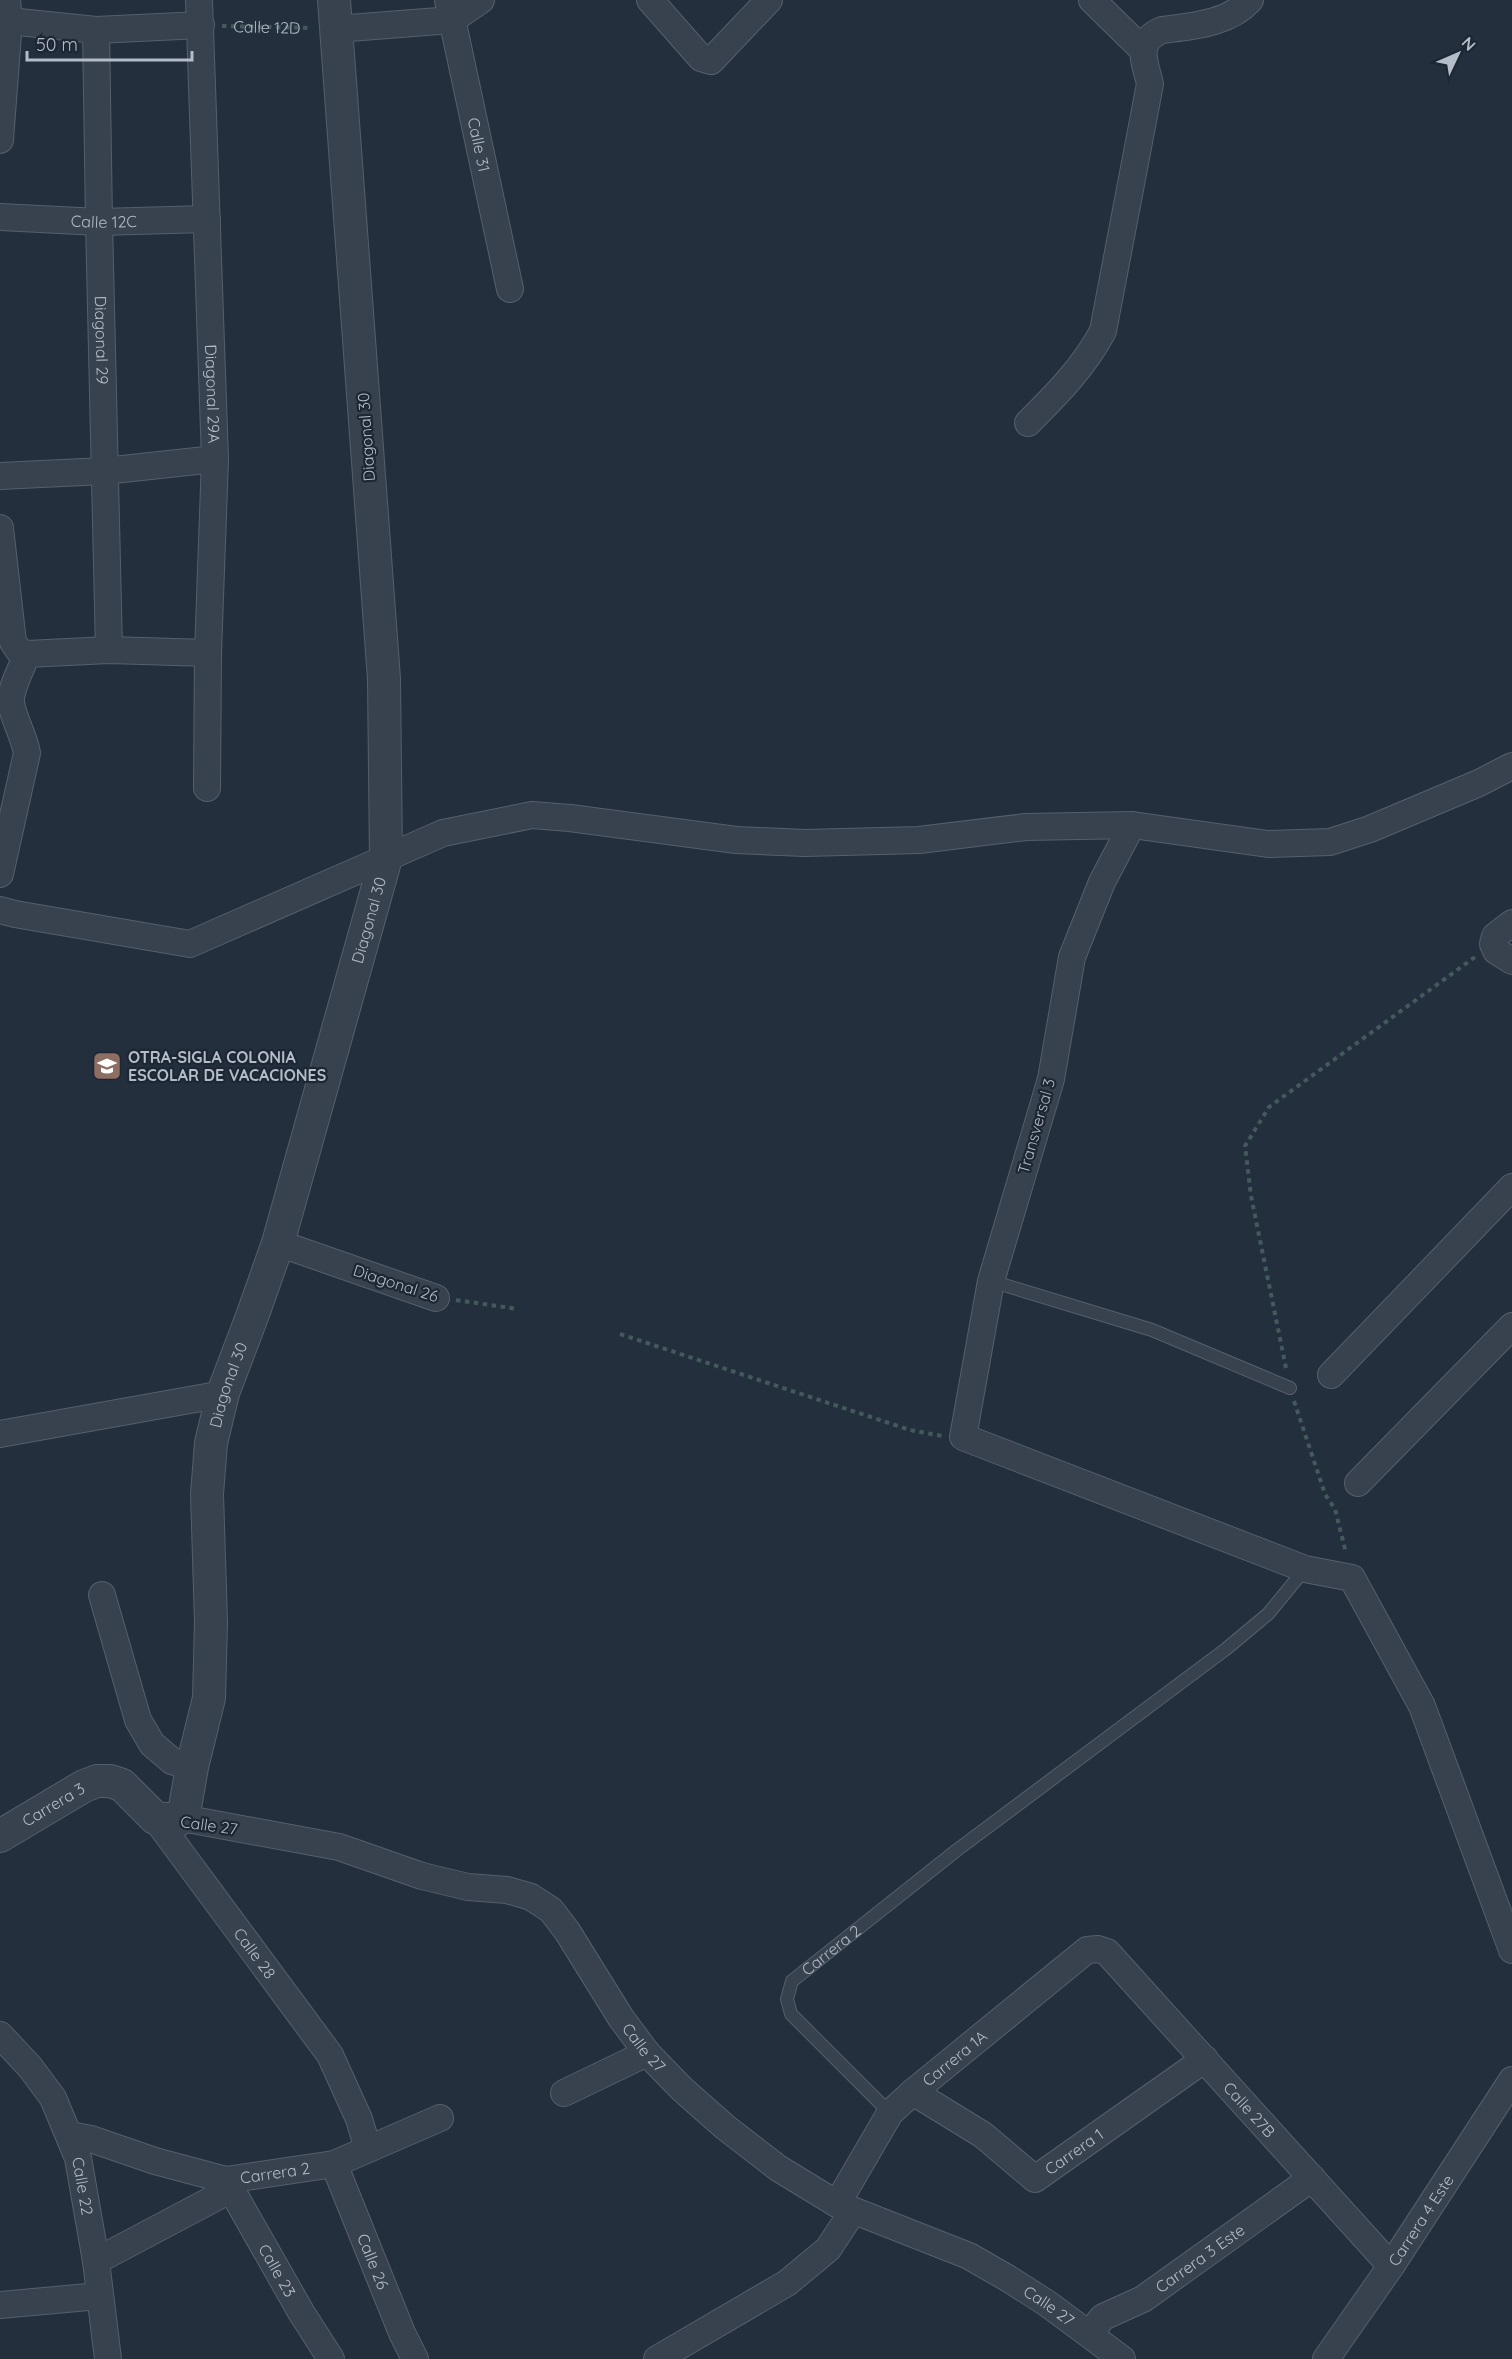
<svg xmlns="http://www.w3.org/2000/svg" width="1512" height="2359" viewBox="0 0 1512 2359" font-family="Quicksand,sans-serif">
  <rect width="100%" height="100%" fill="#242f3e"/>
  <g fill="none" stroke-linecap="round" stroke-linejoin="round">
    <!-- service casing -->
    <g stroke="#565f6c" stroke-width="14">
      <g id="service">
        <polyline points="991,1281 1152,1330 1290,1388"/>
        <path id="s2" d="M890,2113L791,2014L787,1999L792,1981L957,1850L1226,1649L1268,1614L1305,1569"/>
      </g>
    </g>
    <!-- minor casing -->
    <g stroke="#565f6c" stroke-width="28">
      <g id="minor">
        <path id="s3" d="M199,0L215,459L208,653L207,788"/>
        <path id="s4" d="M448,0L510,289"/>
        <polyline points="650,0 701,58 711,61 769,0"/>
        <polyline points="1092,0 1143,50"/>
        <polyline points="9,21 96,30 201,25"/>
        <polyline points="336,29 452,20 481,0"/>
        <path id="s5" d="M96,30L99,222L109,650"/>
        <polyline points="0,140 9,21 7,0"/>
        <path id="s6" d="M0,217L99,222L207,219"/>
        <path d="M1028,423C1057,394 1084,367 1103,331L1150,84C1145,62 1134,42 1162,30C1193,26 1228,24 1250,0"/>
        <polyline points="0,476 104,471 215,459"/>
        <polyline points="0,528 13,642 19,651 27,654 109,650 208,653"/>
        <polyline points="1132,825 1102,882 1072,957 1051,1079 991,1281 963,1437 1305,1569 1352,1578 1422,1706 1512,1950"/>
        <path d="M0,874L27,753C24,736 14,720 11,703C10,688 22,668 27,654"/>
        <polyline points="0,910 15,914 190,944 443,833 532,815 570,818 736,840 805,843 919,840 1026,827 1132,825 1268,844 1330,842 1370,829 1479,783 1512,766"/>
        <polyline points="1512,923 1495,936 1493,944 1496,951 1512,961"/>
        <polyline points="278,1243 436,1298"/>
        <polyline points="1331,1375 1512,1187"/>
        <polyline points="0,1434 223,1394"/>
        <polyline points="1358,1483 1512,1326"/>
        <polyline points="102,1595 138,1720 152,1744 172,1761 192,1767"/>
        <path id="s7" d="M155,1818L330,2055L359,2119L368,2149"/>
        <path id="s8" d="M182,1818L339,1847L422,1876L468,1887L507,1890L531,1897L551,1910L567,1931L621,2018L647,2053L682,2089L725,2127L778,2168L837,2204L969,2256L1009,2279L1048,2304L1122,2359"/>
        <path id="s9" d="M0,2035L30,2067L53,2098L78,2158L96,2261L108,2359"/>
        <path id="s10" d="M913,2092L983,2135L1035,2179L1205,2059"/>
        <polyline points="564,2093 647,2053"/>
        <path id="s11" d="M70,2135L91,2139L155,2161L226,2180L334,2164L440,2118"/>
        <path id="s12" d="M334,2164L402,2333L415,2359"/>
        <path id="s13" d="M226,2180L301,2312L331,2359"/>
        <path id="s14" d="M837,2204L890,2113L913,2092L1087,1950L1098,1949L1107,1952L1391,2266"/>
        <polyline points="96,2261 232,2189"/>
        <polyline points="0,2305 99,2296"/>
        <path id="s15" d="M1089,2334L1103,2317L1143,2299L1312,2178"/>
        <polyline points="657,2359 787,2283 828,2249 853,2211"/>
        <path id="s16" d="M1326,2359L1391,2266L1512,2080"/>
      </g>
    </g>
    <!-- tertiary casing -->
    <g stroke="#565f6c" stroke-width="34">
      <g id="tertiary">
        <path id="s17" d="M0,1836L84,1786L97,1781H110L122,1785L155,1818L178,1820L184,1813L192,1767L209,1698L211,1622L207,1494L211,1443L223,1393L253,1314L278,1243L386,858L384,679L334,0"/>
      </g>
    </g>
    <!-- path -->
    <g stroke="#44595c" stroke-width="4" stroke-dasharray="4.5 4.5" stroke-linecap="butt">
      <path id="s1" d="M222,26L311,28"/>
      <polyline points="456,1300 518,1309"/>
      <polyline points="620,1334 910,1430 942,1436"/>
      <polyline points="1286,1368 1251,1196 1245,1146 1269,1107 1475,957"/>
      <polyline points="1294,1401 1325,1494 1335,1509 1346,1553"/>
    </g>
    <!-- service -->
    <use href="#service" stroke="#38414e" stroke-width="12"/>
    <!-- minor -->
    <use href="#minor" stroke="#38414e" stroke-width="26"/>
    <!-- tertiary -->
    <use href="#tertiary" stroke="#38414e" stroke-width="32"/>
  </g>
  <!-- icons -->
  <defs>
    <g id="school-square" transform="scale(1.5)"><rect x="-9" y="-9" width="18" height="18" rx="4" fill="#8d6e63" stroke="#1d2633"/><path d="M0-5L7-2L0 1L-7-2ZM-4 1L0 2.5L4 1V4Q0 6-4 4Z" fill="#fff"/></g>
  </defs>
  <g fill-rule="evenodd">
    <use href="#school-square" x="107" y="1066"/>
  </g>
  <g text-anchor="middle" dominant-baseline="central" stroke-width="4.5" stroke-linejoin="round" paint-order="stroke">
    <!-- street labels -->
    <g font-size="16" fill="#b4bcc9" stroke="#1d2633">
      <text stroke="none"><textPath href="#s1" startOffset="45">Calle 12D</textPath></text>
      <text stroke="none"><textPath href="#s4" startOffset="148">Calle 31</textPath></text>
      <text stroke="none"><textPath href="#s6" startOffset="104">Calle 12C</textPath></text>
      <text stroke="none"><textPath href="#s5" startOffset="310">Diagonal 29</textPath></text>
      <text stroke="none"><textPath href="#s3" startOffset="394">Diagonal 29A</textPath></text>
      <text transform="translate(366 437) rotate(-94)">Diagonal 30</text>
      <text stroke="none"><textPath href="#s17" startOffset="1136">Diagonal 30</textPath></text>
      <text transform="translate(1036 1126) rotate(-74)">Transversal 3</text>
      <text transform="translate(396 1283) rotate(18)">Diagonal 26</text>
      <text stroke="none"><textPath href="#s17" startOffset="650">Diagonal 30</textPath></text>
      <text stroke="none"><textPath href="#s17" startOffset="62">Carrera 3</textPath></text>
      <text transform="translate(209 1825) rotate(8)">Calle 27</text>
      <text stroke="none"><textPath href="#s2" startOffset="224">Carrera 2</textPath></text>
      <text stroke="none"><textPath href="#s7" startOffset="168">Calle 28</textPath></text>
      <text stroke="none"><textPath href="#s8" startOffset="549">Calle 27</textPath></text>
      <text stroke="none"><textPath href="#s14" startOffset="190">Carrera 1A</textPath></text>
      <text stroke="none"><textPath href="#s14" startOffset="594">Calle 27B</textPath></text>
      <text stroke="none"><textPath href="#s10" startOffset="198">Carrera 1</textPath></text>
      <text stroke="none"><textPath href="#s11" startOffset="212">Carrera 2</textPath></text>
      <text stroke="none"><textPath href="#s9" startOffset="176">Calle 22</textPath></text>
      <text stroke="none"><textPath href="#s16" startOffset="168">Carrera 4 Este</textPath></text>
      <text stroke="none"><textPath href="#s15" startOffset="136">Carrera 3 Este</textPath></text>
      <text stroke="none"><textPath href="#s12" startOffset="105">Calle 26</textPath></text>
      <text stroke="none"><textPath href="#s13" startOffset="104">Calle 23</textPath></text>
      <text stroke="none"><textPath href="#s8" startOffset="1035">Calle 27</textPath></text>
    </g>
    <!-- poi labels -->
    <g font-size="16" font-weight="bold" fill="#b4bcc9" stroke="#1d2633" text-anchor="start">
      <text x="128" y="1057">OTRA-SIGLA COLONIA<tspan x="128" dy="18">ESCOLAR DE VACACIONES</tspan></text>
    </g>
  </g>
  <!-- north arrow -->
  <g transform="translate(1458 54) rotate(46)" stroke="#1d2633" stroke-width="4.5" paint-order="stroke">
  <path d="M0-4.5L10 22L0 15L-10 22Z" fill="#b4bcc9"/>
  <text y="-9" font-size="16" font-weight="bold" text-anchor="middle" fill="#b4bcc9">N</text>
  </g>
  <!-- scale -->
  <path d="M27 51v9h165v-9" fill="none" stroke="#b4bcc9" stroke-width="3"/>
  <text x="36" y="51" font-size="18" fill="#b4bcc9" stroke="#1d2633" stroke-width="4.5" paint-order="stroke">50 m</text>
</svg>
